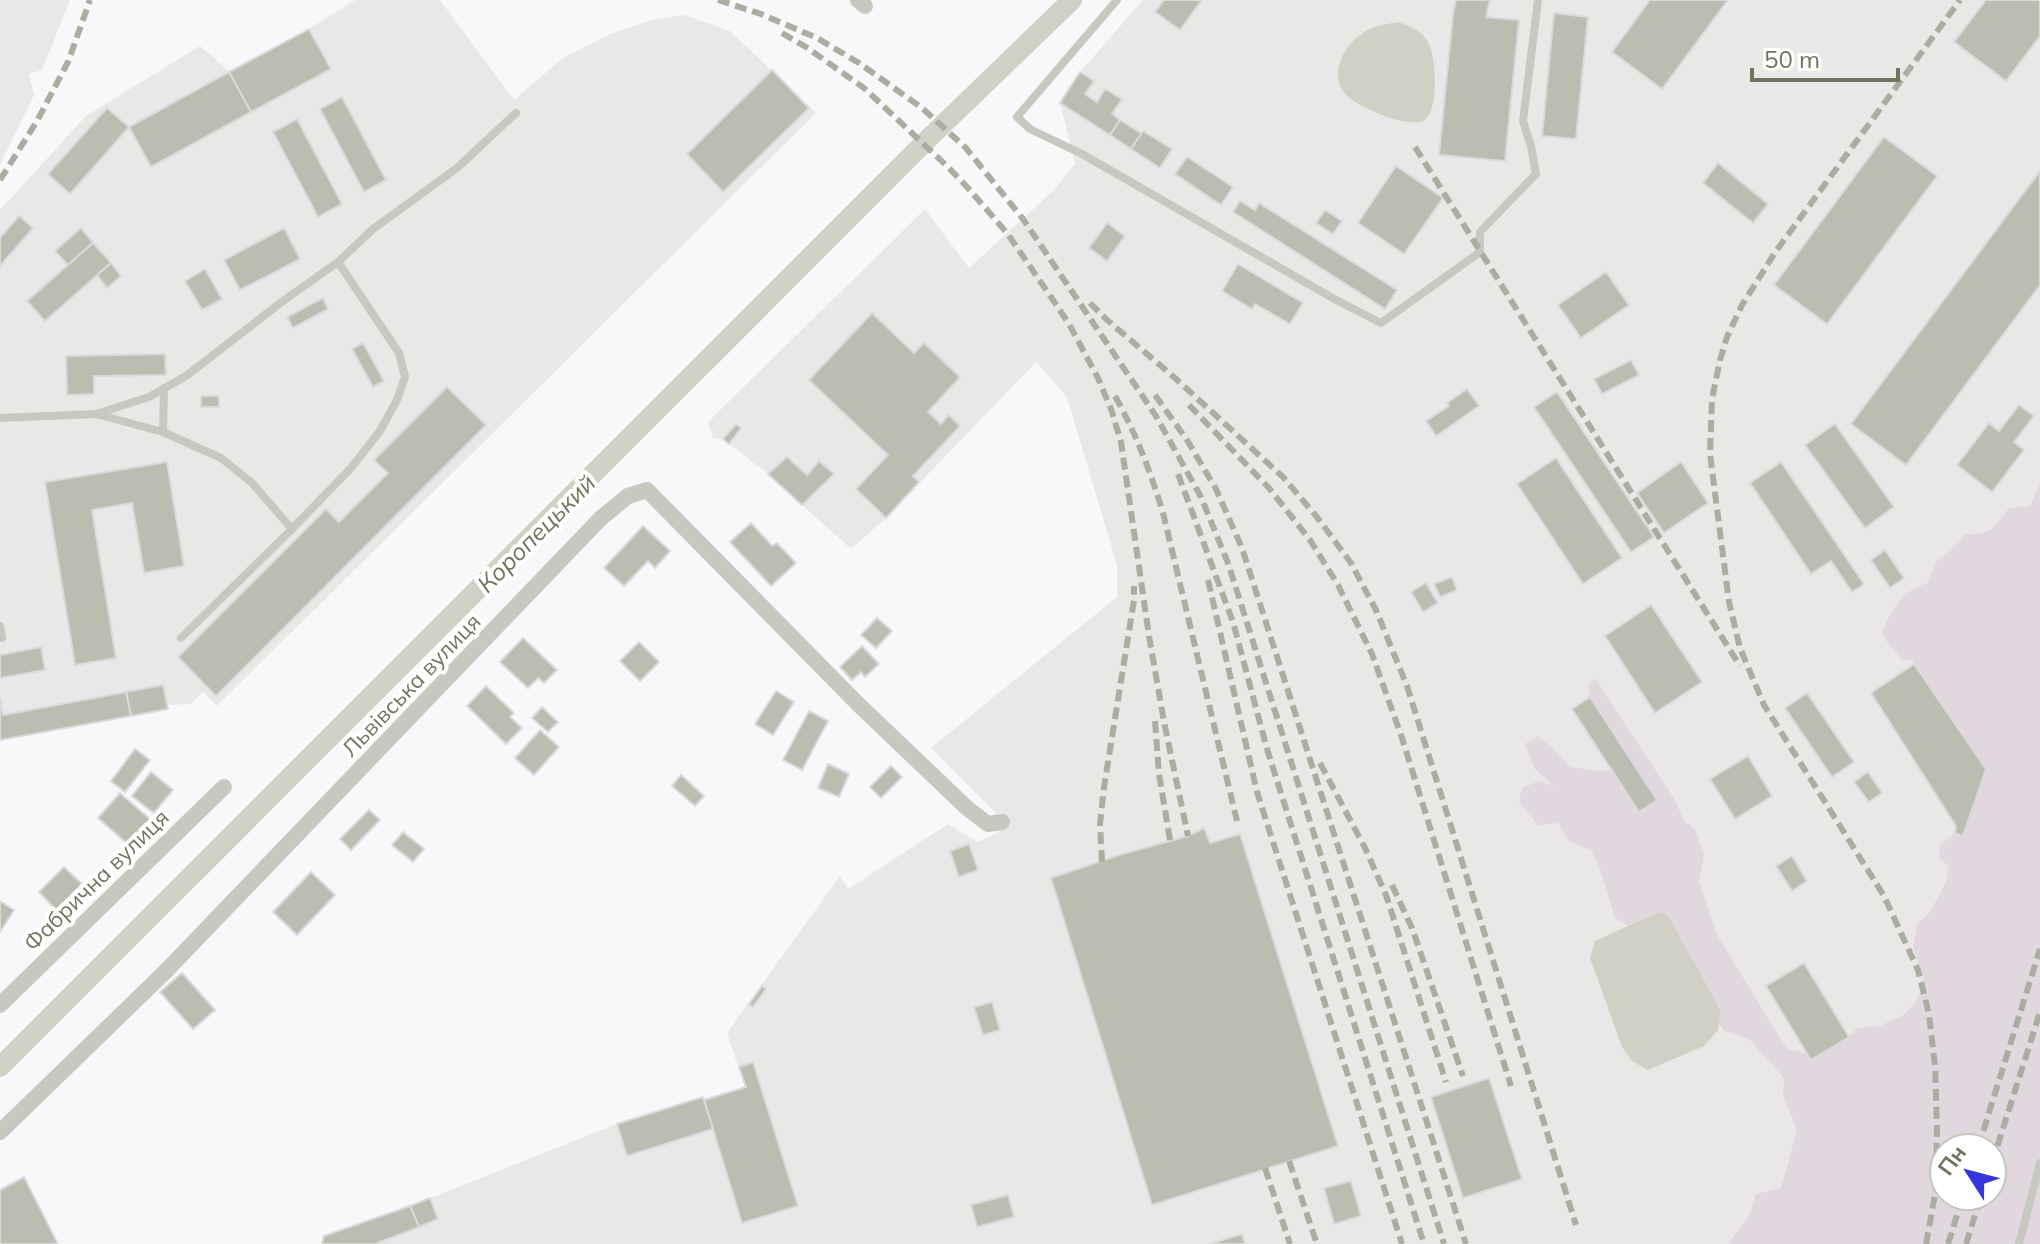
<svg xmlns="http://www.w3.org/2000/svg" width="2040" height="1244" viewBox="0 0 2040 1244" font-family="Mulish,sans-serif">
  <rect width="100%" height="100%" fill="#f9f7f9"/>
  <!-- built -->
  <g fill="#e9e8e7" fill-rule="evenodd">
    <polygon points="0,0 70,0 42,70 29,74 34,95 0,165"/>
    <polygon points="355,0 440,0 514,100 564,57 610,34 651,20 684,15 730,31 816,113 217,706 203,692 190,704 167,705 0,740 0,210 86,116 200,46 230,72 309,29"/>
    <path d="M1143,0H2040V1244H322L324,1236L410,1206L617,1124L703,1097L704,1100L745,1087L727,1033L840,876L848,889L948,824L978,842L1005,829L999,816L931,748L1117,597V565L1067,397L1036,362L886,518L851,549L768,474L723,439L713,438L708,422L925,209L969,268L1039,204L1054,190L1075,164L1060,103L1080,72ZM1944,1148H1992V1196H1944Z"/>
  </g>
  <!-- green -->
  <path fill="#e0d8de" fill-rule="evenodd" d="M2040,484V1244H1728L1750,1214L1756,1194L1781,1188L1797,1130L1783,1095L1784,1078L1749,1039L1723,1030L1719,1023L1721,1010L1659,912L1627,926L1615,918L1599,866L1591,850L1570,842L1558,823L1538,825L1519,802L1522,788L1539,781L1554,786L1534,768L1525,744L1537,736L1552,747L1571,767L1599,771L1612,770L1639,811L1657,800L1590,697L1588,685L1595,678L1675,800L1684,821L1695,829L1704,855L1699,881L1717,935L1787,1049L1806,1053L1811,1060L1849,1037L1857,1028L1880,1026L1905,1014L1917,1000L1924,981L1913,946L1918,922C1934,911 1929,912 1938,897C1946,883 1946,884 1949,867L1939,858L1940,845L1955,833L1963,835L1986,769L1912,660H1902C1895,649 1886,644 1882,632C1891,610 1904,589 1928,583L1935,563L1959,542L1965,534C1992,536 1994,527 2009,508L2030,506ZM1944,1148H1992V1196H1944Z"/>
  <!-- water -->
  <g fill="#d0d1c4">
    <path d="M1398,22C1410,26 1421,30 1428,42C1436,56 1439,107 1426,119C1414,131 1364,109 1352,100C1324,79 1343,43 1368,30C1377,25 1388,24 1398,22Z"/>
    <polygon points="1659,912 1668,916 1721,1011 1718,1030 1704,1046 1648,1070 1632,1061 1622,1047 1590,958 1595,941"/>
  </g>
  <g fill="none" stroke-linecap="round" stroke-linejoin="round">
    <!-- canal -->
    <polyline stroke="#d0d1c4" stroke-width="20" points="0,1067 931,136 1072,0"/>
  </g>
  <!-- building -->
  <g fill="#bbbdb1" stroke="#dbd9db" stroke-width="2">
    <polygon points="1164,0 1202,0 1180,30 1155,12"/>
    <polygon points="1456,0 1490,0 1486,17 1519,20 1505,161 1439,155 1453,14"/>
    <polygon points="1650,0 1728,0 1662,89 1612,52"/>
    <polygon points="1986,0 2040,0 2040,36 2006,81 1954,42"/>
    <polygon points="1554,13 1588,17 1576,139 1542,136"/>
    <polygon points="309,29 331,69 251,112 229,72"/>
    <polygon points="772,70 809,108 723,192 687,154"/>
    <polygon points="229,72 251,112 151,167 129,127"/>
    <polygon points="1080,72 1094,81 1085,94 1097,102 1105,89 1122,99 1112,114 1120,120 1110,135 1060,103"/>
    <polygon points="342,97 386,180 364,192 320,109"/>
    <polygon points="107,108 129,127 70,194 48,174"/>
    <polygon points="297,119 342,204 318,217 273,132"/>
    <polygon points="1120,120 1142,134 1131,149 1110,135"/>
    <polygon points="1143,131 1172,149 1160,168 1131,149"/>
    <polygon points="1884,137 1937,176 1827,324 1774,285"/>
    <polygon points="1187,157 1233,187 1221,205 1175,174"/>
    <polygon points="1718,163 1768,204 1753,223 1703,183"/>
    <polygon points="1396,166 1443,198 1404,254 1358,223"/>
    <polygon points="2040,171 2040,285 1906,465 1851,424"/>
    <polygon points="1240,201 1255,210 1259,203 1397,290 1385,309 1233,212"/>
    <polygon points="1325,210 1342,221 1333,234 1316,223"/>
    <polygon points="19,216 33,228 0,266 0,238"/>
    <polygon points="1107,223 1125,236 1107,261 1089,248"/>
    <polygon points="81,228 93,243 68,265 55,251"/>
    <polygon points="284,228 300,259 240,290 224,260"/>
    <polygon points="93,243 111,263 45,321 27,301"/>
    <polygon points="111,263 121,276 107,288 97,275"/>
    <polygon points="1238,264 1303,303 1290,324 1255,304 1252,309 1222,291"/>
    <polygon points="205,269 222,299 202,310 185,281"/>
    <polygon points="1606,272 1629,305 1581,338 1558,305"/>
    <polygon points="323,298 328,309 293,328 287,317"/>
    <polygon points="872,313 914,353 924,343 960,377 928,412 941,424 949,415 960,426 913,476 919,482 886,518 856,489 888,455 809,380"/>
    <polygon points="363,343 384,381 373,387 352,349"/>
    <polygon points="165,354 166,375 94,376 94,394 67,395 66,356"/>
    <polygon points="1631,360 1639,375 1602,394 1594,379"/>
    <polygon points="447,387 486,425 216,696 178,657 326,509 339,522 388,473 374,460"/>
    <polygon points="1467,389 1479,406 1436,436 1426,421 1449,406 1447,403"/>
    <polygon points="1557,392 1654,537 1631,552 1534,407"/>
    <rect x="201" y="396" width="18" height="11"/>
    <polygon points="2019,405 2034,416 2014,442 2024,450 1992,492 1957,465 1989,423 1999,431"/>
    <polygon points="736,424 741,428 729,444 723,439"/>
    <polygon points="1835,424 1894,507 1865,528 1805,445"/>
    <polygon points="787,457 807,475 819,461 834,474 802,505 768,474"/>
    <polygon points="1556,458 1622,558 1583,584 1517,484"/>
    <polygon points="167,462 184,566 144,573 132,503 92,510 116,658 75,665 45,482"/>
    <polygon points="1681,462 1708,503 1664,533 1637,493"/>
    <polygon points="1781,462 1864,584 1852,592 1831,561 1811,574 1750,483"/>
    <polygon points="751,523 772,546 777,543 796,563 771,586 730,542"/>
    <polygon points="643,526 670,551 655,568 648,561 624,586 604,568"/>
    <polygon points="1885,550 1904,578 1890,588 1871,560"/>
    <polygon points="1452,577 1457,590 1440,597 1434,584"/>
    <polygon points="1426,583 1438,603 1423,612 1411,592"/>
    <polygon points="1651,605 1702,682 1655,713 1605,636"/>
    <polygon points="877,618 892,631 876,648 861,635"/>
    <polygon points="523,638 557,670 544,683 538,678 528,688 500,662"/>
    <polygon points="639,642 659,662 640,681 620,661"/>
    <polygon points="862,646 879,664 865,677 861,672 852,680 840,667"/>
    <polygon points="41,647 45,670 0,678 0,655"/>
    <polygon points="1914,664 1986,769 1963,836 1955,833 1956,826 1871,693"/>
    <polygon points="163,685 168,709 131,716 126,692"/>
    <polygon points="486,686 514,713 510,717 522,728 506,744 467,706"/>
    <polygon points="776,691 794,702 773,735 755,724"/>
    <polygon points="126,692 131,716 0,740 0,698 3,715"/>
    <polygon points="1807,693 1854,762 1832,777 1785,708"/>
    <polygon points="1590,697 1657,800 1639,812 1572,709"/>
    <polygon points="542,707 558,722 548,732 532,718"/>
    <polygon points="809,711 828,721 802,770 783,760"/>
    <polygon points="540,730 559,747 534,775 515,758"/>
    <polygon points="135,749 150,760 125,792 111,781"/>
    <polygon points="1748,756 1772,796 1735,819 1710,779"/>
    <polygon points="828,764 849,774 839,797 818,788"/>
    <polygon points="891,766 902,777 881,798 870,787"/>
    <polygon points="151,772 173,790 154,813 132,796"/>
    <polygon points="1868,772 1882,793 1869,802 1854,782"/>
    <polygon points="681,775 704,796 695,806 672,786"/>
    <polygon points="120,793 151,820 129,845 98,818"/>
    <polygon points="369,810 380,820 351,850 340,839"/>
    <polygon points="1204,828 1210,843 1240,834 1338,1146 1152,1205 1051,878 1119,855 1188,836"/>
    <polygon points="403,832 424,849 413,862 392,845"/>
    <polygon points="969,844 978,870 959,877 950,851"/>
    <polygon points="1792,856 1807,881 1792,891 1776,866"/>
    <polygon points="64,867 82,884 56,910 39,892"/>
    <polygon points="311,872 335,895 297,935 273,912"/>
    <polygon points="0,901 14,910 0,932"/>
    <polygon points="1804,963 1849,1037 1811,1060 1766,986"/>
    <polygon points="182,973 215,1010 193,1029 160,992"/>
    <polygon points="762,986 766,989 753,1007 749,1004"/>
    <polygon points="992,1002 1000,1030 983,1035 974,1007"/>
    <polygon points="753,1062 798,1206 742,1223 704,1100 746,1087 739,1067"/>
    <polygon points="1489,1078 1522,1179 1463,1198 1431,1097"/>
    <polygon points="703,1097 713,1129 627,1156 617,1124"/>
    <polygon points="24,1177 58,1244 0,1244 0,1190"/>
    <polygon points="1351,1181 1361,1216 1334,1224 1324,1188"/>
    <polygon points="1008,1195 1014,1217 977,1227 971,1205"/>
    <polygon points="430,1198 438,1219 419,1227 410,1206"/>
    <polygon points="410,1206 419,1227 375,1244 322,1244 324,1236"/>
    <polygon points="1242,1234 1245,1244 1210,1244"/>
  </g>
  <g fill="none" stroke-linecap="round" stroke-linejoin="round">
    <!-- service -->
    <g stroke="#c7c8c0" stroke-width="8">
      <polyline points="1117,0 1017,117 1030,129 1082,154 1338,301 1381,323 1480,252 1480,232 1536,174 1531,146 1523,121 1538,0"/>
      <polyline points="338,262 373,229 457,168 516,113"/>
      <polyline points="96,414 149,397 186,376 283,301 338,262 399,353 405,377 397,400 380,431 351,468 292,529 181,638"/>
      <polyline points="0,418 96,414 163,432 221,458 252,483 292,529"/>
      <polyline points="163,432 164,388"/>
      <polyline points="0,626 2,638"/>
      <polyline points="2019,1244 2040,1163"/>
    </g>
    <!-- minor -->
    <g stroke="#c7c8c0" stroke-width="16">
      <polyline points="858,0 865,6"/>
      <polyline points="0,1005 224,787"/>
      <polyline points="0,1132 166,971 601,518 628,496 647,490 858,704 967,808 988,824 1002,822"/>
    </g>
    <!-- rail -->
    <g stroke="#aaada0" stroke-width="6" stroke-dasharray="12 6" stroke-linecap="butt">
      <polyline points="718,0 761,14 817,38 859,63 922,108 966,148 1023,219 1156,416 1201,497 1228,563 1444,1244"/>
      <polyline points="782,33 806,47 864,88 948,167 968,188 1007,233 1053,300 1069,324 1098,378 1111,409 1121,442 1149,636 1164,722 1188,836"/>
      <polyline points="1415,147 1740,666"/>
      <polyline points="0,180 37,121 68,62 90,0"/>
      <polyline points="1090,303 1106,319 1175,378 1283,477 1317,517 1351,563 1376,610 1407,686 1576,1225"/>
      <polyline points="1155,395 1187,440 1216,489 1242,548 1466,1244"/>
      <path d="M1115,396C1136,434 1150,470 1163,513L1237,821"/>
      <polyline points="1189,405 1269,488 1310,540 1338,585 1372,654 1402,738 1511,1086"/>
      <polyline points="1178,474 1233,622 1267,749 1424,1244"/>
      <polyline points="1208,580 1257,792 1402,1244"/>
      <polyline points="1155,721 1159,774 1170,840"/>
      <polyline points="1320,763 1365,848 1386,895 1446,1082"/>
      <polyline points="1102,862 1100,824 1104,787 1134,600 1134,586"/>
      <polyline points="1392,885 1412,928 1463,1076"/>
      <polyline points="1978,1148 2040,949"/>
      <polyline points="1289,1161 1317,1244"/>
      <polyline points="1992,1163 2040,1012"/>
      <polyline points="1265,1168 1290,1244"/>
      <polyline points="1926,1244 1936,1189 1937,1127 1935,1066 1929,1014 1918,970 1884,896 1764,705 1740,648 1729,602 1710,454 1712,399 1720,360 1727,337 1742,305 1776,251 1960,0"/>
      <polyline points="1948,1244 1963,1196"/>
      <polyline points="1966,1244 1981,1196"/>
    </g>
  </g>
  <g text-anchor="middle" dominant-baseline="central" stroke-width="8" stroke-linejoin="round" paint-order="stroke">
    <!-- street labels -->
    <g font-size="22" fill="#6f745d" stroke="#fff">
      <text transform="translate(411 685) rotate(-46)">Львівська вулиця</text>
      <text transform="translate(96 880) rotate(-44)">Фабрична вулиця</text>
    </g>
    <!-- water labels -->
    <g font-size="24" font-style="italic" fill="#72735b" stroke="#fff">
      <text transform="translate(536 533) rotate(-45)">Коропецький</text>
    </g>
  </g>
  <!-- north arrow -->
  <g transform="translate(1968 1172) rotate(306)"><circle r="38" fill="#ffffff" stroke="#c5c7be" stroke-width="2"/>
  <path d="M0-6L14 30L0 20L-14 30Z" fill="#3635db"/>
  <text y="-12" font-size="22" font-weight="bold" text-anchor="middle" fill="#6f745d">Пн</text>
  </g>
  <!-- scale -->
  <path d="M1752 68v12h146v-12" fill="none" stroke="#6f745d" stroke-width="4"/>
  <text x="1764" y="68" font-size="24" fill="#6f745d" stroke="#ffffff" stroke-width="6" paint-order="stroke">50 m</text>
</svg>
